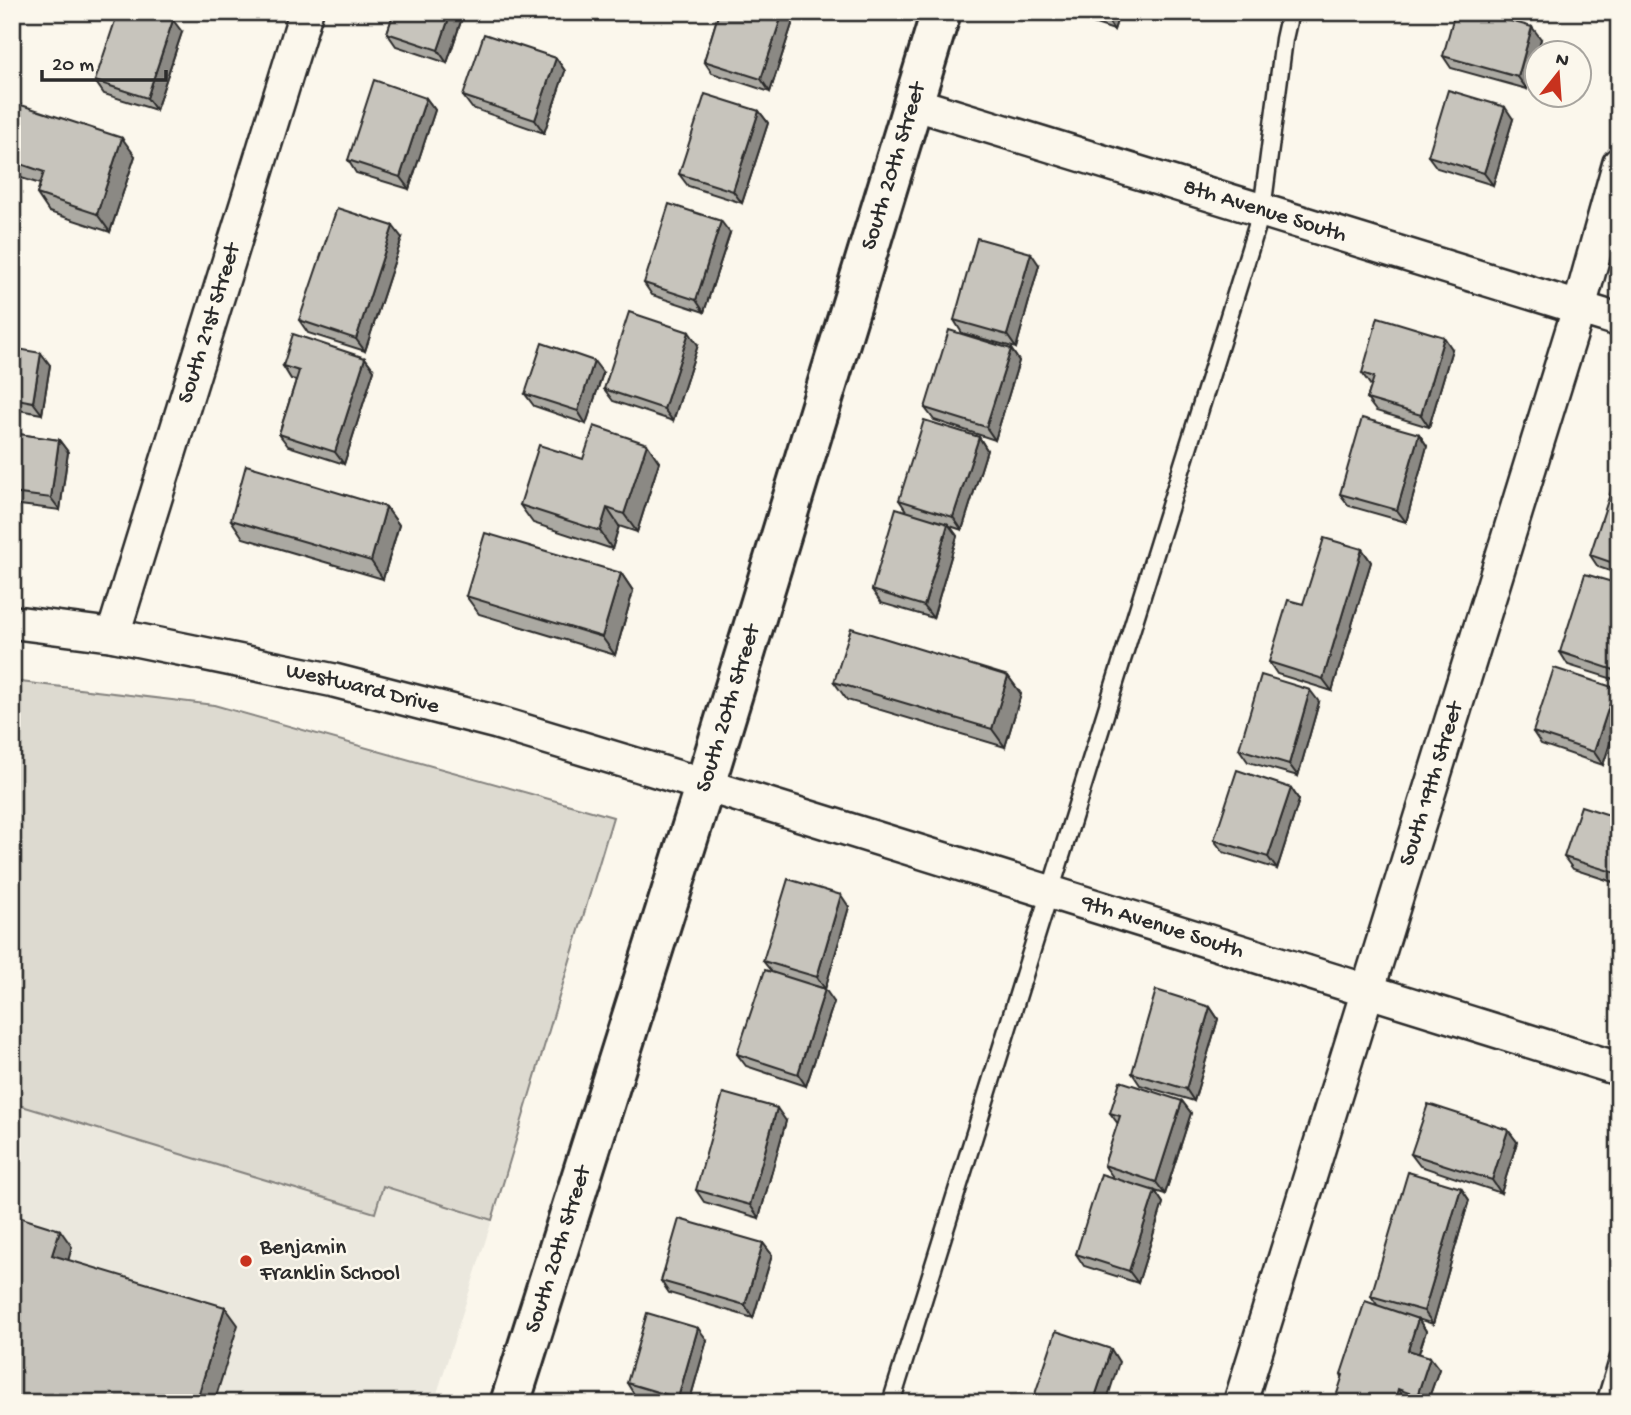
<svg xmlns="http://www.w3.org/2000/svg" width="1631" height="1415" viewBox="0 0 1631 1415" font-family="'Gochi Hand',sans-serif">
  <rect width="100%" height="100%" fill="#fbf7ec"/>
  <filter id="ink" filterUnits="userSpaceOnUse"><feTurbulence type="fractalNoise" baseFrequency=".0143" numOctaves="2"/><feDisplacementMap in="SourceGraphic" scale="14" xChannelSelector="R" yChannelSelector="G"/><feConvolveMatrix kernelMatrix="1 2 1 2 8 2 1 2 1" color-interpolation-filters="sRGB"/></filter>
  <g filter="url(#ink)">
    <!-- built -->
    <polygon fill="#ebe8de" points="12,1103 374,1213 383,1186 492,1220 434,1403 12,1403"/>
    <!-- green -->
    <polygon fill="#dddad0" stroke="#84827e" stroke-width="2" points="12,681 214,705 613,817 492,1220 383,1186 375,1213 12,1103"/>
    <g fill="none" stroke-linecap="round" stroke-linejoin="round">
      <!-- lane casing -->
      <g stroke="#2b2b2b" stroke-width="21">
        <g id="lane">
          <polyline points="891,1403 1262,210 1284,39 1290,12"/>
          <polyline points="1605,1403 1619,1357"/>
        </g>
      </g>
      <!-- street casing -->
      <g stroke="#2b2b2b" stroke-width="37">
        <g id="street">
          <path id="s1" d="M912,103L1619,320"/>
          <path id="s2" d="M12,622L113,635L332,680L495,722L757,801L1619,1069"/>
          <path id="s3" d="M113,635L306,12"/>
          <path id="s4" d="M1240,1403L1579,308L1619,164"/>
        </g>
      </g>
      <!-- secondary casing -->
      <g stroke="#2b2b2b" stroke-width="44">
        <g id="secondary">
          <path id="s5" d="M510,1403L705,785L941,12"/>
        </g>
      </g>
      <!-- lane -->
      <use href="#lane" stroke="#fbf7ec" stroke-width="16"/>
      <!-- street -->
      <use href="#street" stroke="#fbf7ec" stroke-width="32"/>
      <!-- secondary -->
      <use href="#secondary" stroke="#fbf7ec" stroke-width="38"/>
    </g>
    <!-- wall -->
    <g fill="#aba9a2" stroke="#2b2b2b" stroke-width="2">
      <polygon points="394,12 464,12 447,63 396,46 387,33"/>
      <polygon points="719,12 796,12 770,92 712,73 704,61"/>
      <polygon points="1059,12 1120,12 1114,30"/>
      <polygon points="182,32 156,110 104,94 95,81"/>
      <polygon points="1541,39 1527,89 1451,68 1443,56"/>
      <polygon points="556,58 565,71 544,133 472,108 463,96"/>
      <polygon points="426,98 435,110 409,189 356,173 348,160"/>
      <polygon points="12,102 135,156 110,232 49,212 37,194 40,184 12,175"/>
      <polygon points="759,111 768,123 742,203 688,186 679,174"/>
      <polygon points="1513,119 1493,185 1437,168 1428,156"/>
      <polygon points="730,233 704,312 652,295 644,283"/>
      <polygon points="402,238 365,351 308,333 299,320"/>
      <polygon points="1039,265 1016,348 962,333 954,320"/>
      <polygon points="698,345 673,421 613,401 604,389"/>
      <polygon points="12,348 50,365 42,414 12,409"/>
      <polygon points="1011,349 1019,361 995,440 934,420 925,408"/>
      <polygon points="1452,349 1429,427 1376,411 1367,399 1371,386 1362,373"/>
      <polygon points="365,358 374,370 344,464 288,446 279,434 296,380 291,379 283,366"/>
      <polygon points="603,373 586,424 534,406 525,394"/>
      <polygon points="12,433 59,440 68,452 60,510 12,504"/>
      <polygon points="1419,434 1427,446 1406,522 1349,506 1340,494"/>
      <polygon points="979,437 987,450 962,530 950,526 957,536 933,618 881,603 872,590 907,512 899,500"/>
      <polygon points="583,459 659,462 637,532 619,526 612,549 533,523 520,505"/>
      <polygon points="1619,491 1619,574 1598,567 1590,555"/>
      <polygon points="386,507 399,525 383,579 243,538 231,520"/>
      <polygon points="1362,549 1371,562 1332,691 1277,674 1269,662 1303,604"/>
      <polygon points="621,573 633,591 615,655 479,614 466,596"/>
      <polygon points="1619,584 1619,681 1568,665 1560,652"/>
      <polygon points="1008,676 1021,694 1005,747 847,700 834,682"/>
      <polygon points="1619,693 1619,716 1603,765 1541,744 1533,732"/>
      <polygon points="1319,702 1298,776 1248,762 1239,749"/>
      <polygon points="1291,788 1299,800 1277,869 1223,852 1214,840"/>
      <polygon points="1619,818 1619,884 1573,869 1564,857"/>
      <polygon points="849,907 825,989 815,986 834,1002 806,1086 746,1066 737,1054 771,971 763,961"/>
      <polygon points="1210,1007 1218,1019 1194,1101 1140,1085 1132,1073"/>
      <polygon points="1182,1101 1191,1113 1165,1194 1155,1191 1163,1203 1138,1283 1084,1266 1076,1254 1113,1177 1104,1165 1118,1124 1110,1113"/>
      <polygon points="786,1121 759,1218 704,1202 696,1190"/>
      <polygon points="1508,1130 1517,1142 1501,1193 1420,1166 1411,1154"/>
      <polygon points="1461,1188 1469,1200 1433,1324 1418,1319 1426,1331 1419,1353 1439,1369 1427,1403 1411,1403 1342,1377 1341,1374 1378,1306 1371,1296"/>
      <polygon points="763,1243 772,1255 753,1318 669,1293 661,1281"/>
      <polygon points="707,1340 689,1403 660,1403 635,1396 627,1383"/>
    </g>
    <!-- shaded-wall -->
    <g fill="#8b8984" stroke="#2b2b2b" stroke-width="2">
      <polygon points="451,12 464,12 447,63 438,50"/>
      <polygon points="783,12 796,12 770,92 761,79"/>
      <polygon points="1107,12 1120,12 1114,30 1106,18"/>
      <polygon points="173,20 182,32 156,110 147,98"/>
      <polygon points="1532,27 1541,39 1527,89 1518,77"/>
      <polygon points="556,58 565,71 544,133 535,120"/>
      <polygon points="426,98 435,110 409,189 400,177"/>
      <polygon points="1505,107 1513,119 1493,185 1484,173"/>
      <polygon points="759,111 768,123 742,203 733,191"/>
      <polygon points="122,138 135,156 110,232 97,214"/>
      <polygon points="721,221 730,233 704,312 696,300"/>
      <polygon points="393,226 402,238 365,351 356,339"/>
      <polygon points="1031,253 1039,265 1016,348 1007,335"/>
      <polygon points="689,332 698,345 673,421 664,409"/>
      <polygon points="1444,337 1452,349 1429,427 1421,415"/>
      <polygon points="1011,349 1019,361 995,440 986,427"/>
      <polygon points="41,353 50,365 42,414 33,402"/>
      <polygon points="365,358 374,370 344,464 335,452"/>
      <polygon points="594,361 603,373 586,424 578,411"/>
      <polygon points="1419,434 1427,446 1406,522 1397,510"/>
      <polygon points="979,437 987,450 962,530 953,517"/>
      <polygon points="59,440 68,452 60,510 51,498"/>
      <polygon points="647,444 659,462 637,532 624,514"/>
      <polygon points="386,507 399,525 383,579 371,561"/>
      <polygon points="607,508 619,526 612,549 600,531"/>
      <polygon points="948,524 957,536 933,618 924,606"/>
      <polygon points="1362,549 1371,562 1332,691 1323,679"/>
      <polygon points="621,573 633,591 615,655 602,637"/>
      <polygon points="1619,654 1619,678 1614,670"/>
      <polygon points="1008,676 1021,694 1005,747 992,729"/>
      <polygon points="1615,688 1619,693 1619,716 1603,765 1594,752"/>
      <polygon points="1310,690 1319,702 1298,776 1289,764"/>
      <polygon points="1291,788 1299,800 1277,869 1268,857"/>
      <polygon points="841,895 849,907 825,989 817,977"/>
      <polygon points="825,989 834,1002 806,1086 798,1074"/>
      <polygon points="1210,1007 1218,1019 1194,1101 1186,1089"/>
      <polygon points="1182,1101 1191,1113 1165,1194 1156,1182"/>
      <polygon points="777,1108 786,1121 759,1218 750,1205"/>
      <polygon points="1508,1130 1517,1142 1501,1193 1492,1180"/>
      <polygon points="1461,1188 1469,1200 1433,1324 1424,1311"/>
      <polygon points="1155,1191 1163,1203 1138,1283 1129,1271"/>
      <polygon points="60,1230 72,1247 65,1272 52,1255"/>
      <polygon points="763,1243 772,1255 753,1318 745,1305"/>
      <polygon points="225,1307 238,1325 214,1403 196,1403"/>
      <polygon points="1418,1319 1426,1331 1416,1362 1408,1350"/>
      <polygon points="698,1328 707,1340 689,1403 682,1403 678,1398"/>
      <polygon points="1111,1349 1119,1362 1106,1403 1093,1403"/>
      <polygon points="1430,1357 1439,1369 1427,1403 1422,1403 1417,1396"/>
      <polygon points="1398,1389 1407,1401 1406,1403 1394,1403"/>
    </g>
    <!-- building -->
    <g fill="#c7c4bc" stroke="#2b2b2b" stroke-width="2">
      <polygon points="118,12 151,12 173,20 147,98 95,81"/>
      <polygon points="394,12 451,12 438,50 387,33"/>
      <polygon points="719,12 783,12 761,79 704,61"/>
      <polygon points="1089,12 1107,12 1106,18"/>
      <polygon points="1455,12 1479,12 1532,27 1518,77 1443,56"/>
      <polygon points="484,34 556,58 535,120 463,96"/>
      <polygon points="374,80 426,98 400,177 348,160"/>
      <polygon points="1448,90 1505,107 1484,173 1428,156"/>
      <polygon points="705,94 759,111 733,191 679,174"/>
      <polygon points="12,102 122,138 97,214 37,194 44,172 12,161"/>
      <polygon points="669,204 721,221 696,300 644,283"/>
      <polygon points="337,208 393,226 356,339 299,320"/>
      <polygon points="977,238 1031,253 1007,335 954,320"/>
      <polygon points="629,312 689,332 664,409 604,389"/>
      <polygon points="1378,317 1444,337 1421,415 1367,399 1374,377 1362,373"/>
      <polygon points="949,330 1011,349 986,427 925,408"/>
      <polygon points="293,334 365,358 335,452 279,434 299,371 283,366"/>
      <polygon points="542,343 594,361 578,411 525,394"/>
      <polygon points="12,348 41,353 33,402 12,398"/>
      <polygon points="1362,418 1419,434 1397,510 1340,494"/>
      <polygon points="924,420 979,437 953,517 899,500"/>
      <polygon points="594,426 647,444 624,514 607,508 600,531 520,505 539,445 583,459"/>
      <polygon points="12,433 59,440 51,498 12,493"/>
      <polygon points="1619,464 1619,477 1615,476"/>
      <polygon points="246,465 386,507 371,561 231,520"/>
      <polygon points="1612,488 1619,491 1619,565 1590,555"/>
      <polygon points="896,508 948,524 924,606 872,590"/>
      <polygon points="485,533 621,573 602,637 466,596"/>
      <polygon points="1324,538 1362,549 1323,679 1269,662 1288,600 1303,604"/>
      <polygon points="1585,574 1619,584 1619,654 1614,670 1560,652"/>
      <polygon points="851,628 1008,676 992,729 834,682"/>
      <polygon points="1554,668 1615,688 1594,752 1533,732"/>
      <polygon points="1261,675 1310,690 1289,764 1239,749"/>
      <polygon points="1237,770 1291,788 1268,857 1214,840"/>
      <polygon points="1581,806 1619,818 1619,874 1564,857"/>
      <polygon points="788,879 841,895 817,977 763,961"/>
      <polygon points="765,970 825,989 798,1074 737,1054"/>
      <polygon points="1156,990 1210,1007 1186,1089 1132,1073"/>
      <polygon points="1120,1081 1182,1101 1156,1182 1104,1165 1120,1116 1110,1113"/>
      <polygon points="723,1093 777,1108 750,1205 696,1190"/>
      <polygon points="1428,1104 1508,1130 1492,1180 1411,1154"/>
      <polygon points="1408,1172 1461,1188 1424,1311 1371,1296"/>
      <polygon points="1101,1174 1155,1191 1129,1271 1076,1254"/>
      <polygon points="12,1215 60,1230 52,1255 225,1307 196,1403 12,1403"/>
      <polygon points="679,1219 763,1243 745,1305 661,1281"/>
      <polygon points="1365,1301 1418,1319 1408,1350 1430,1357 1417,1396 1398,1389 1394,1403 1334,1403 1343,1375 1341,1374"/>
      <polygon points="647,1313 698,1328 678,1398 627,1383"/>
      <polygon points="1056,1331 1111,1349 1093,1403 1032,1403"/>
    </g>
  </g>
  <!-- markers -->
  <circle fill="#c8321e" stroke="#fbf7ec" stroke-width="2.5" cx="246" cy="1261" r="7"/>
  <g text-anchor="middle" dominant-baseline="central" stroke-width="5" stroke-linejoin="round" paint-order="stroke">
    <!-- street labels -->
    <g font-size="23" fill="#2b2b2b" stroke="#fbf7ec">
      <text stroke="none"><textPath href="#s5" startOffset="1295">South 20th Street</textPath></text>
      <text stroke="none"><textPath href="#s1" startOffset="369">8th Avenue South</textPath></text>
      <text stroke="none"><textPath href="#s3" startOffset="326">South 21st Street</textPath></text>
      <text stroke="none"><textPath href="#s2" startOffset="357">Westward Drive</textPath></text>
      <text stroke="none"><textPath href="#s5" startOffset="728">South 20th Street</textPath></text>
      <text stroke="none"><textPath href="#s4" startOffset="648">South 19th Street</textPath></text>
      <text stroke="none"><textPath href="#s2" startOffset="1192">9th Avenue South</textPath></text>
      <text stroke="none"><textPath href="#s5" startOffset="161">South 20th Street</textPath></text>
    </g>
    <!-- poi labels -->
    <g font-size="23" fill="#2b2b2b" stroke="#fbf7ec" text-anchor="start">
      <text x="260" y="1248">Benjamin<tspan x="260" dy="26">Franklin School</tspan></text>
    </g>
  </g>
  <!-- margin -->
  <rect width="1631" height="1415" fill="none" stroke="#fbf7ec" stroke-width="42"/>
  <rect x="21" y="21" width="1589" height="1373" fill="none" stroke="#2b2b2b" stroke-width="2.5" filter="url(#ink)"/>
  <!-- north arrow -->
  <g transform="translate(1558 74) rotate(17)"><circle r="33" fill="#fbf7ec" stroke="#a8a59f" stroke-width="2"/>
  <path d="M0-5L12 26L0 18L-12 26Z" fill="#c8321e"/>
  <text y="-10" font-size="19" font-weight="bold" text-anchor="middle" fill="#2b2b2b">N</text>
  </g>
  <!-- scale -->
  <path d="M42 70v10h124v-10" fill="none" stroke="#2b2b2b" stroke-width="3.5"/>
  <text x="52" y="70" font-size="21" fill="#2b2b2b" stroke="#fbf7ec" stroke-width="5" paint-order="stroke">20 m</text>
</svg>
